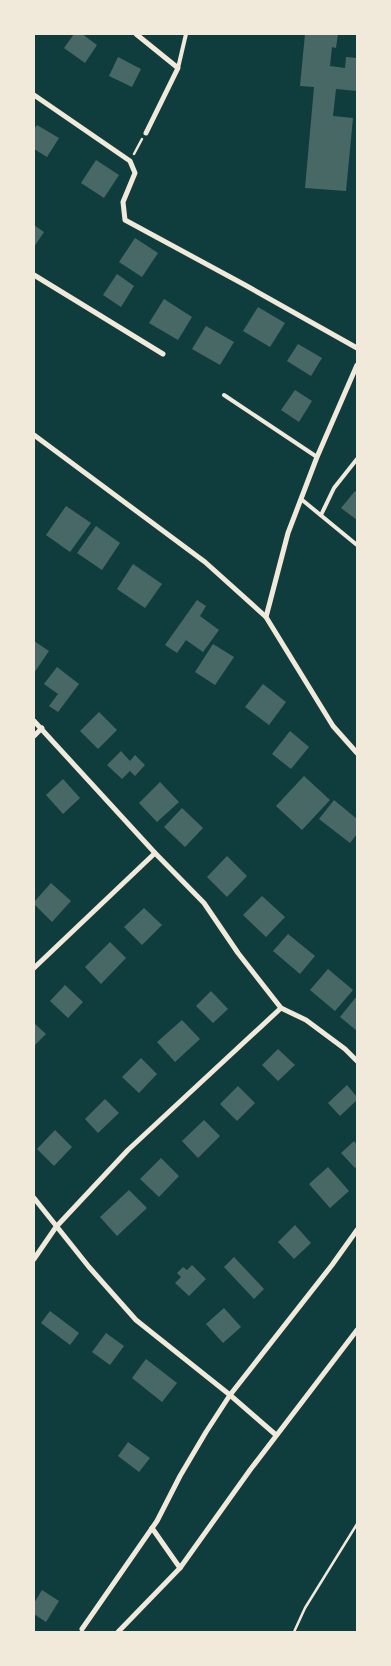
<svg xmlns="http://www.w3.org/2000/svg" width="391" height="1666" viewBox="0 0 391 1666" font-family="'Sofia Sans Condensed',sans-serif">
  <rect width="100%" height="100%" fill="#0f3d3e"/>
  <!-- building -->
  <g fill="#486865">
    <polygon points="74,34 82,34 97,45 85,63 64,48"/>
    <polygon points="305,34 338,34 336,48 332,47 330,66 345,68 346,57 357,58 357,91 336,89 333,116 353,118 346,191 305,188 314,87 300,86"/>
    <polygon points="118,57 141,69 132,87 109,76"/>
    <polygon points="37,125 59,138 47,157 34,149 34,129"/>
    <polygon points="96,160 119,175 104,198 81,183"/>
    <polygon points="34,225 44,232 34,247"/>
    <polygon points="135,238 158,253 142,277 119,262"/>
    <polygon points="117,274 134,286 121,307 103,295"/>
    <polygon points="164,299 192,317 178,340 149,323"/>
    <polygon points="258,307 285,323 270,347 243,331"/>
    <polygon points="206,326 234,342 220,365 192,349"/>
    <polygon points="298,344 322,358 311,376 287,361"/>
    <polygon points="295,390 312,401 299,422 281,410"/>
    <polygon points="355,491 357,493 357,520 341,508"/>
    <polygon points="66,506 91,523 70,552 46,535"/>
    <polygon points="96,526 120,543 102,570 77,553"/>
    <polygon points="133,564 162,584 145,608 117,589"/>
    <polygon points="197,600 206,606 200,616 219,630 203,652 186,640 177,653 165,645"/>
    <polygon points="34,641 49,651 34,673"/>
    <polygon points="213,644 234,657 215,685 195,672"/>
    <polygon points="57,667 79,684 58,712 49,706 58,694 44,684"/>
    <polygon points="263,684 286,702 269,725 245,707"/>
    <polygon points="99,712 117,730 98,749 80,731"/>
    <polygon points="290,731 309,747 291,769 272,754"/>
    <polygon points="121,751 130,761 135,755 145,765 135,776 130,771 122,779 107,765"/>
    <polygon points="304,776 330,800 302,830 276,806"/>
    <polygon points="63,779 80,798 63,814 46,795"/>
    <polygon points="160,782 179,802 157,822 139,803"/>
    <polygon points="334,800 357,819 357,834 350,843 319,819"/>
    <polygon points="182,808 203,828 185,847 164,827"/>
    <polygon points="227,856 247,876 227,897 207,877"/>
    <polygon points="51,883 71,901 52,922 34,904 34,902"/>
    <polygon points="262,896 285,917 266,937 243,915"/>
    <polygon points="144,908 162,925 142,945 124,927"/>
    <polygon points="288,934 315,956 300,974 273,951"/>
    <polygon points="110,942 126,958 101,984 85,967"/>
    <polygon points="328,969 353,990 335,1011 310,990"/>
    <polygon points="65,985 83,1002 68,1018 50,1001"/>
    <polygon points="211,991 228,1009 213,1023 196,1006"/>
    <polygon points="357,996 357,1031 340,1017"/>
    <polygon points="182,1020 200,1039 175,1062 157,1042"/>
    <polygon points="34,1023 46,1034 34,1046"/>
    <polygon points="278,1049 295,1065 278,1081 262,1065"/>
    <polygon points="141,1058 157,1074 139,1093 122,1077"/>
    <polygon points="347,1085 357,1097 357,1100 340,1116 328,1103"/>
    <polygon points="238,1086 255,1103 237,1121 220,1104"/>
    <polygon points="105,1099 119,1113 98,1133 85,1119"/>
    <polygon points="204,1120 220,1136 198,1158 182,1141"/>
    <polygon points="55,1130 72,1147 54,1166 37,1149"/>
    <polygon points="354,1141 357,1145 357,1166 355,1168 341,1153"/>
    <polygon points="161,1158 179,1176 159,1197 140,1179"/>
    <polygon points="328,1167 349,1191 330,1208 309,1184"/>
    <polygon points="129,1190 147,1208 117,1236 100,1217"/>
    <polygon points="295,1225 311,1243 294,1259 278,1242"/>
    <polygon points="234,1257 264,1289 254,1299 224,1267"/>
    <polygon points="192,1265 206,1279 189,1296 175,1283 181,1277 177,1273 183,1267 187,1270"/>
    <polygon points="224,1308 241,1327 223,1343 206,1324"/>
    <polygon points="50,1311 79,1333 70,1345 41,1323"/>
    <polygon points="106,1333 124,1346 110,1365 92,1352"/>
    <polygon points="146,1359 177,1383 162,1402 132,1378"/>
    <polygon points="128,1442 150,1458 139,1472 118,1456"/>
    <polygon points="42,1590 59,1601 46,1622 34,1614 34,1603"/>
  </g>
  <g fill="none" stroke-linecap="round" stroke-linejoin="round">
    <!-- path -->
    <g stroke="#f1e9da" stroke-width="2.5">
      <polyline points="134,154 142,139"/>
      <polyline points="294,1632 305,1608 357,1524"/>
    </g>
    <!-- service -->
    <g stroke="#f1e9da" stroke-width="4">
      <polyline points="178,68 186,34"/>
      <polyline points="224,395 317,457"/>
      <polyline points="301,499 357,545"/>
      <polyline points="321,515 334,488 357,459"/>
    </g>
    <!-- minor -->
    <g stroke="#f1e9da" stroke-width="5">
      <polyline points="136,34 178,68 146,133"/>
      <polyline points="34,95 130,161 135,173 123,202 125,220 245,285 357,348"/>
      <polyline points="34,275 163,354"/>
      <polyline points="34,435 205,562 266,617 333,726 357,753"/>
      <polyline points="266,617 288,533 317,457 357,365"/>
      <polyline points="34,721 155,853 204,903 238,953 281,1008 306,1020 345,1049 357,1061"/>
      <polyline points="34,736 42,728"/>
      <polyline points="34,968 155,853"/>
      <polyline points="34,1198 89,1267 136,1320 230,1395 276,1435"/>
      <polyline points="34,1259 56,1227 128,1150 281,1008"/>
      <polyline points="152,1528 180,1568"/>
      <polyline points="82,1629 157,1521 180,1476 206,1432 230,1395 332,1265 357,1230"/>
      <polyline points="118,1632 180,1568 250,1470 357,1330"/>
    </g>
  </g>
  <!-- border -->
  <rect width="391" height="1666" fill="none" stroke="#f1e9da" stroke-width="70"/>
</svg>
